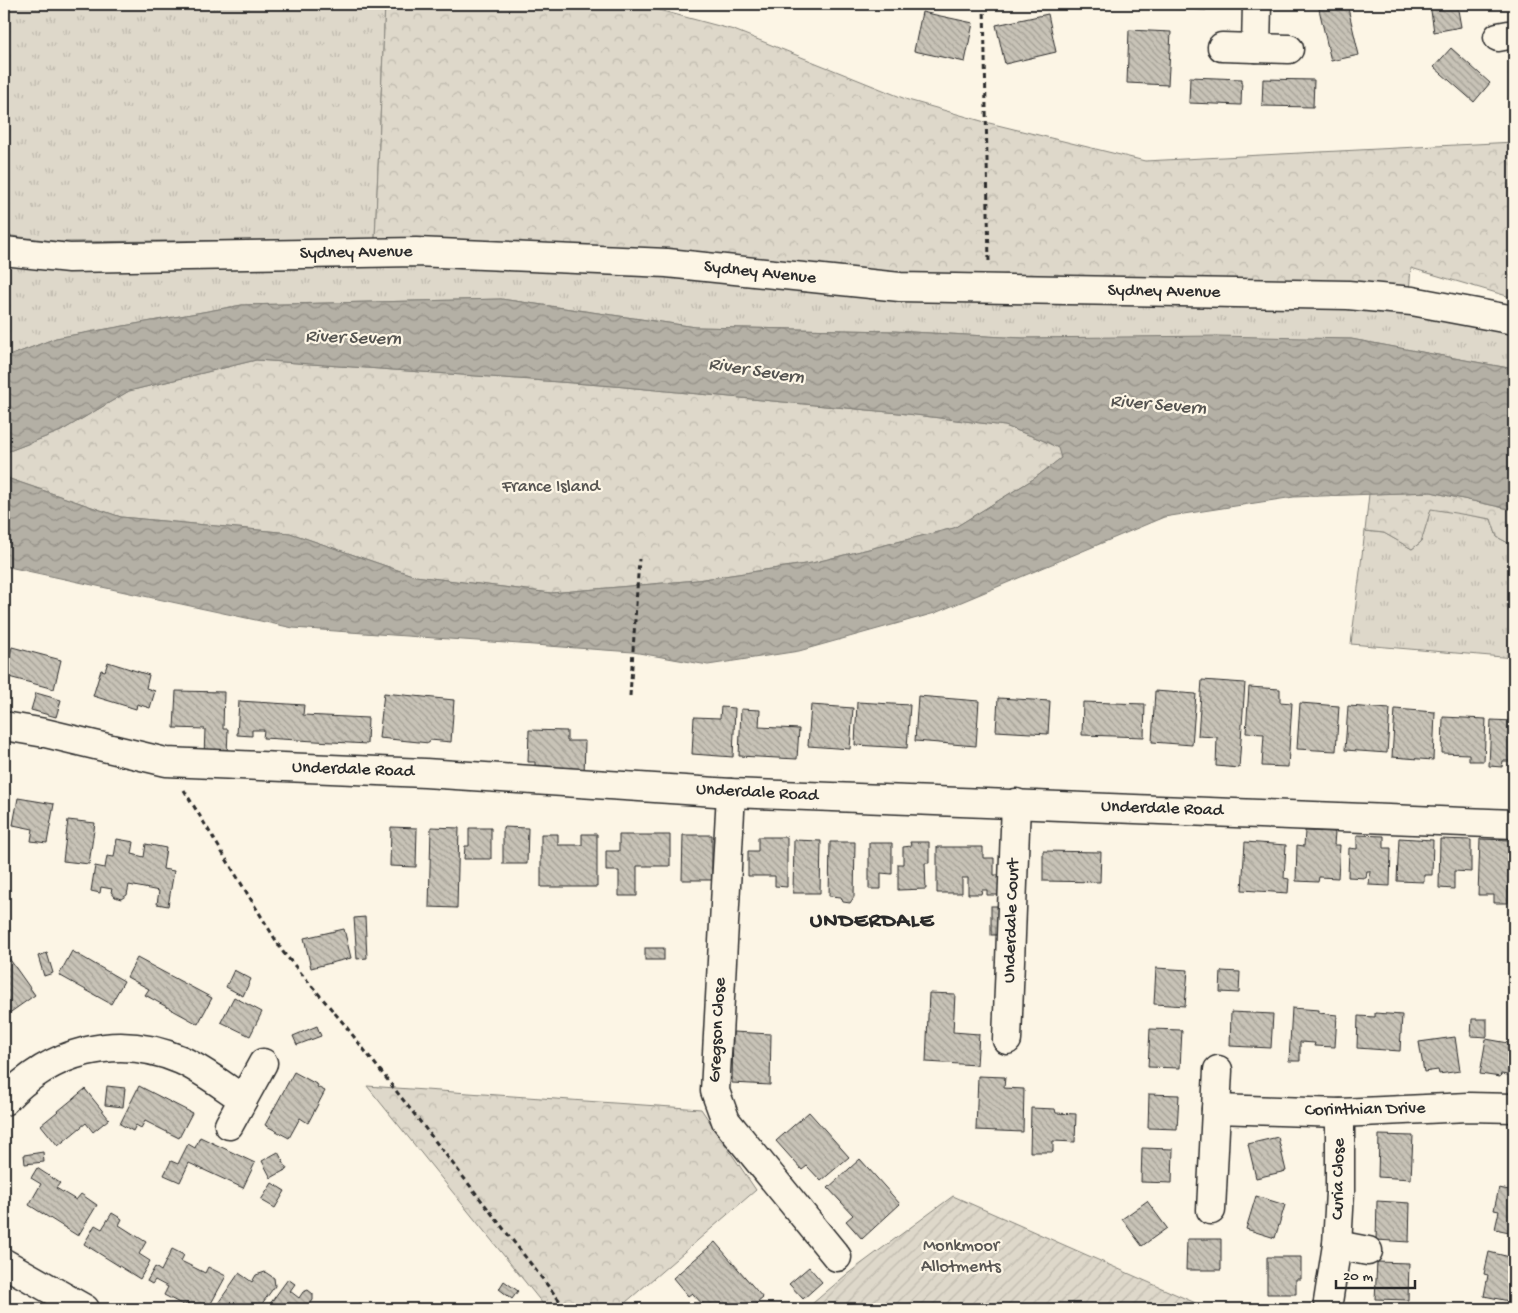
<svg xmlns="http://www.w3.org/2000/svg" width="1518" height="1313" viewBox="0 0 1518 1313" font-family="'Gochi Hand',sans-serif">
  <defs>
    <pattern id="grass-tufts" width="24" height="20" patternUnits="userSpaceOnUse" patternTransform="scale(1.25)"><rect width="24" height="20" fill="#ded8ca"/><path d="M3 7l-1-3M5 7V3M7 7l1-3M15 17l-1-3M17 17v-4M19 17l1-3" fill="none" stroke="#bfbaae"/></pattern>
    <pattern id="forest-crowns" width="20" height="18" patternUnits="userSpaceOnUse" patternTransform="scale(1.25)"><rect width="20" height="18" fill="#ded8ca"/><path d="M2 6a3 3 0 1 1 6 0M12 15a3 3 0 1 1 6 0" fill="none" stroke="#bfbaae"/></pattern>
    <pattern id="garden-furrows" width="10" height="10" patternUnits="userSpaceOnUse" patternTransform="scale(1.25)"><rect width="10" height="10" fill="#ded8ca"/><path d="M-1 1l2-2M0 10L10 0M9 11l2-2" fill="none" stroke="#bfbaae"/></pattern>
    <pattern id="water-waves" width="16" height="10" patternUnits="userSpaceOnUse" patternTransform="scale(1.25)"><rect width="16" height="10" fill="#b4b0a5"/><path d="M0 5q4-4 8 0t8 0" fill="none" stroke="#938f87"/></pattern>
    <pattern id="building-back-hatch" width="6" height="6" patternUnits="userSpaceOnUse" patternTransform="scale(1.25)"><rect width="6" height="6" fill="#c8c3b7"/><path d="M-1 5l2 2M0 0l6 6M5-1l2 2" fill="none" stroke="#a39f95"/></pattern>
  </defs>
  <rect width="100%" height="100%" fill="#fcf5e5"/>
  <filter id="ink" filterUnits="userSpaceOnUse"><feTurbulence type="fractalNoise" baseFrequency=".02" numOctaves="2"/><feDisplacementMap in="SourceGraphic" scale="10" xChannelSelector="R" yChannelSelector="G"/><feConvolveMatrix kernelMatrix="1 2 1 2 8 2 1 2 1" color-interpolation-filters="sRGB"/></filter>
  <g filter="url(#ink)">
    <!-- grass -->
    <g fill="url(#grass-tufts)" stroke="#84827a">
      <polygon points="4,4 385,4 375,239 61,242 4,235"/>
      <polygon points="4,264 416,264 1369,308 1479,325 1514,333 1514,369 1351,339 1023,338 893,331 696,327 501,299 242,305 56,338 4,358"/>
      <polygon points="1431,508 1491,519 1497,537 1514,546 1514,658 1351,644 1365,531 1384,533 1412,549 1421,542"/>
    </g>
    <!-- forest -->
    <g fill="url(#forest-crowns)" stroke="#84827a">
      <polygon points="385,4 636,4 734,30 908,100 985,122 1145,161 1514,142 1514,298 1411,268 1409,292 900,283 424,240 375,239"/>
      <polygon points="256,360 614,386 899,413 1005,426 1042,440 1059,448 1061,458 1035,478 954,528 812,563 697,580 551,593 415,576 290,533 121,517 4,477 4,453 61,431 129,391"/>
      <polygon points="1431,492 1514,510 1514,546 1497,537 1491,519 1431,509 1421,542 1412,549 1384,533 1365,531 1369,494"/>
      <polygon points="367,1086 701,1109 756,1190 618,1309 547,1309"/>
    </g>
    <!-- garden -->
    <polygon fill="url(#garden-furrows)" stroke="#84827a" points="953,1196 1200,1305 1230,1309 806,1309 846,1275"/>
    <!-- water -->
    <polygon fill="url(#water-waves)" stroke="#7d7b74" points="501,299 696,327 893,331 1023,338 1217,336 1351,339 1514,369 1514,510 1431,492 1294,497 1164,517 935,613 799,651 708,665 633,652 293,628 4,566 4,477 121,517 290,533 415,576 551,593 697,580 812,563 954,528 1035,478 1061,458 1058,448 1042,440 1005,426 899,413 614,386 256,360 129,391 61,431 4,453 4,358 56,338 242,305"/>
    <!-- building -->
    <g fill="url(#building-back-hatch)" stroke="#2b2b2b">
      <polygon points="1163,4 1207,4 1206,10 1163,8"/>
      <polygon points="1341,4 1347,4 1359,55 1331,61 1319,9"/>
      <polygon points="1430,4 1457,4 1461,27 1434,32"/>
      <polygon points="922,12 973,23 965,62 914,51"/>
      <polygon points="1048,14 1056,52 1005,64 996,25"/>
      <polygon points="1129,30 1171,32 1168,85 1127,83"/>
      <polygon points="1451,48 1490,83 1474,102 1434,67"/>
      <polygon points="1514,73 1514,99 1513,99 1509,74"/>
      <polygon points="1190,77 1242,79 1241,105 1189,103"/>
      <polygon points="1263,79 1314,80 1313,107 1262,106"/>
      <polygon points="12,647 61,660 54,689 5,676"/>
      <polygon points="108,662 149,675 146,688 155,691 150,708 137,704 136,709 93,696 101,670 105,671"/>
      <polygon points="1202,680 1245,683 1239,768 1216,766 1217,737 1198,736"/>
      <polygon points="1249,687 1280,689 1280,702 1292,703 1288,767 1262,766 1264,734 1246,733"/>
      <polygon points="176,691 224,692 223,729 228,729 227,756 204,756 205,729 174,728"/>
      <polygon points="1155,691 1196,694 1192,745 1152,742"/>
      <polygon points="36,693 61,700 56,717 31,710"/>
      <polygon points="384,693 454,700 451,742 430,740 429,743 379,738"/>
      <polygon points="918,696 979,701 976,746 915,741"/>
      <polygon points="998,698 1050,701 1048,734 996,731"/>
      <polygon points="239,701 304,705 303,715 368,718 367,744 263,738 264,730 252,730 252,736 237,735"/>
      <polygon points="857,702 910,705 907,748 855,745"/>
      <polygon points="1083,702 1145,704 1144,737 1082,735"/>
      <polygon points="1300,703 1339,706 1336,751 1297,749"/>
      <polygon points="811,705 853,708 850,749 808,746"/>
      <polygon points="1348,706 1390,709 1387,753 1345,750"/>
      <polygon points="721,707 735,708 733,757 692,754 694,717 720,718"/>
      <polygon points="741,709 760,710 759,727 799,729 797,759 739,756"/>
      <polygon points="1395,709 1435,712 1433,760 1392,757"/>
      <polygon points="1443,717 1486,719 1484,761 1469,761 1469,754 1442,753"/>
      <polygon points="1491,720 1514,721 1514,761 1503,761 1502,767 1489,766"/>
      <polygon points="529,730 567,731 567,741 585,741 584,776 535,774 535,762 528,762"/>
      <polygon points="18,798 54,804 47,843 31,841 33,829 13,825"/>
      <polygon points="68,820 95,823 89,864 63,861"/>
      <polygon points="391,827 417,828 416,867 390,866"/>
      <polygon points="431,827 459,828 457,908 429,907"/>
      <polygon points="503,827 528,828 527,864 503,864"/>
      <polygon points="469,828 491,828 491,859 464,859 465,846 469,846"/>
      <polygon points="1305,831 1335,832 1334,845 1340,845 1338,878 1319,877 1318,882 1296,881 1297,845 1304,846"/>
      <polygon points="541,834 558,834 558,845 582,845 582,834 597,834 597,887 541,887"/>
      <polygon points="619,835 670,835 670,866 637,866 637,896 619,896 619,871 606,871 606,851 619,851"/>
      <polygon points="683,835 712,835 712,880 682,880"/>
      <polygon points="1357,835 1384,836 1384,848 1391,848 1390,886 1369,885 1370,871 1367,871 1366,878 1348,877 1349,848 1357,849"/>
      <polygon points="758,837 787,837 787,887 775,886 775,876 748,876 748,851 758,851"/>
      <polygon points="1399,838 1433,840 1432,875 1424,875 1424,882 1397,881"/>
      <polygon points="117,839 134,842 132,854 144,857 146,844 166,848 163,869 174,871 168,906 157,904 159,891 129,885 127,895 121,899 115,897 111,892 112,889 101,887 100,893 91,891 95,866 105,868 107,856 114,857"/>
      <polygon points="1440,839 1471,840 1471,872 1454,871 1454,889 1439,888"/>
      <polygon points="1480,839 1510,840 1508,903 1494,903 1494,895 1478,895"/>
      <polygon points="794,840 821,841 820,893 793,893"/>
      <polygon points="830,842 855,842 854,897 850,903 843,902 841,897 829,896"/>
      <polygon points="910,842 929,842 929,863 925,863 926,889 898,890 898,864 903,864 903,847 911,846"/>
      <polygon points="1245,842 1286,845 1284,878 1289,879 1288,893 1242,890"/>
      <polygon points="869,843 892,843 892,874 881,873 881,889 869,889"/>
      <polygon points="1512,843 1514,843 1514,877 1511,877"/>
      <polygon points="937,847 983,847 983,858 994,858 994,875 1003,875 1003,895 987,895 987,890 982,890 981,894 968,894 968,878 962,878 962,893 937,893"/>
      <polygon points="1043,851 1101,852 1100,882 1043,881"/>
      <rect x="991" y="906" width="11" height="29"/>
      <polygon points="365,917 367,958 357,959 354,918"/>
      <polygon points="344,929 351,958 311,968 304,938"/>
      <rect x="645" y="948" width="19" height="12"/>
      <polygon points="72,951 124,981 111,1004 59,975"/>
      <polygon points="47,953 53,973 44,976 38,956"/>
      <polygon points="6,954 35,995 8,1014 4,1008 4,955"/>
      <polygon points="137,958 212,998 198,1024 145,995 149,989 127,977"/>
      <polygon points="1156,968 1188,970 1185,1006 1154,1004"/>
      <polygon points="234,970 251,979 243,996 226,987"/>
      <polygon points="1221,971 1240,972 1239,993 1220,992"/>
      <polygon points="929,993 955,994 953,1032 979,1034 977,1065 926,1062"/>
      <polygon points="234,997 262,1012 250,1036 221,1022"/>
      <polygon points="1292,1008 1319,1010 1319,1013 1337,1015 1335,1047 1314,1046 1315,1043 1300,1042 1300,1061 1289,1061"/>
      <polygon points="1231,1012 1273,1014 1271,1048 1230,1046"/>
      <polygon points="1375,1013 1402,1015 1400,1051 1357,1048 1358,1016 1375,1017"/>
      <polygon points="1472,1019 1487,1019 1487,1037 1471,1036"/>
      <polygon points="317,1026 321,1036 297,1045 293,1036"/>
      <polygon points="1150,1029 1182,1030 1180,1068 1148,1067"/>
      <polygon points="733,1032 771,1034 770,1085 732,1083"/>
      <polygon points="1455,1037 1460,1071 1439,1074 1438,1070 1424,1072 1419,1042"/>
      <polygon points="1486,1039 1514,1044 1514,1076 1501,1074 1500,1077 1480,1074"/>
      <polygon points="294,1072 318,1085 317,1087 325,1091 308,1123 300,1118 289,1138 265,1125"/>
      <polygon points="978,1076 1005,1077 1004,1088 1024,1089 1023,1132 976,1130"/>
      <polygon points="107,1086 125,1088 123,1107 105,1105"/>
      <polygon points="139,1086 192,1113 179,1138 145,1121 141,1128 136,1125 133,1131 120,1124"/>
      <polygon points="85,1089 109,1119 93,1132 86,1123 58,1146 41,1125"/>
      <polygon points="1149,1094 1179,1095 1177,1129 1148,1128"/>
      <polygon points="1031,1108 1055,1109 1056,1113 1076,1114 1075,1142 1053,1141 1053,1152 1030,1152"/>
      <polygon points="809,1112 849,1157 821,1181 807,1166 802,1170 776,1141"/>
      <polygon points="1379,1135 1413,1136 1411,1179 1378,1177"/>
      <polygon points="200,1137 255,1163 243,1188 189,1163 180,1182 164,1175 171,1161 178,1164 188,1144 195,1148"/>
      <polygon points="1278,1137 1286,1171 1256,1178 1248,1144"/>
      <polygon points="1142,1148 1173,1149 1172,1183 1141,1182"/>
      <polygon points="43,1152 44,1162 25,1164 24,1155"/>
      <polygon points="278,1152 287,1169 271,1178 262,1161"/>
      <polygon points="860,1159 900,1204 862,1239 846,1221 853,1215 828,1188"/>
      <polygon points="37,1168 60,1183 56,1188 76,1200 81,1194 97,1205 78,1236 29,1205 41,1184 31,1178"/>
      <polygon points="272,1183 285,1191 275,1208 261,1200"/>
      <polygon points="1499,1188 1514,1191 1514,1233 1495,1229 1499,1211 1494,1210"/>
      <polygon points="1256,1196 1285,1205 1275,1238 1246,1229"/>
      <polygon points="1147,1201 1167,1228 1142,1246 1122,1219"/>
      <polygon points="1377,1201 1410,1203 1409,1242 1376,1240"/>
      <polygon points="112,1213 122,1219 119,1225 146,1242 139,1254 150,1261 140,1279 84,1244 95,1225 102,1229"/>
      <polygon points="1187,1239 1221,1239 1221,1270 1186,1270"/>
      <polygon points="715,1242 763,1298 750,1309 707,1309 692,1293 688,1296 673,1278"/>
      <polygon points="172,1249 184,1255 181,1261 205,1273 208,1267 226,1276 208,1309 205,1309 197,1305 195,1308 187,1303 185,1306 164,1295 168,1287 155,1280 152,1284 147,1281 155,1267 161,1271"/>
      <polygon points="1489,1252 1514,1258 1514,1302 1484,1296 1488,1275 1484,1274"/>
      <polygon points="1267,1257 1301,1257 1301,1279 1296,1279 1296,1294 1267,1294"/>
      <polygon points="1377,1262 1409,1263 1408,1300 1375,1299"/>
      <polygon points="809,1267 822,1282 803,1299 789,1284"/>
      <polygon points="265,1272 274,1278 275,1286 258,1309 214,1309 239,1273 252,1282 256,1275"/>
      <polygon points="288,1279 295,1284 290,1291 299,1298 303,1292 308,1290 313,1294 313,1300 307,1309 270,1309 267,1308"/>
      <polygon points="504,1281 518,1291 512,1299 499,1289"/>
      <polygon points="360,1303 367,1308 366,1309 355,1309"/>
    </g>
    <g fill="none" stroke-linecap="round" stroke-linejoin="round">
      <!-- street casing -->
      <g stroke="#2b2b2b" stroke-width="31">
        <g id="street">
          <polyline points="1498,37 1514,34"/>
          <polyline points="1222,47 1289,49"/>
          <polyline points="1256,48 1257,4"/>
          <polyline points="4,251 69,258 416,252 667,263 900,287 1348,295 1412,301 1514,320"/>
          <polyline points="4,726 45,733 166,762 425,773 731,793 1514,824"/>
          <polyline points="731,793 715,1091 726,1121 837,1257"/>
          <polyline points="1007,1040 1016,803"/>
          <path d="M4,1101C50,1051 117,1032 181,1060C203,1070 223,1086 243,1099"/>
          <polyline points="1216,1109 1218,1070"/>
          <polyline points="229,1125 263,1063"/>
          <polyline points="1211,1210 1216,1109 1340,1113 1468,1107 1514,1108"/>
          <polyline points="1337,1245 1368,1251"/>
          <polyline points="4,1263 85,1309"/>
          <polyline points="1328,1302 1337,1245 1340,1192 1340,1113"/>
        </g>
      </g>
      <!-- path -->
      <g stroke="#2b2b2b" stroke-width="3" stroke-dasharray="5 4" stroke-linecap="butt">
        <polyline points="984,4 989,263"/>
        <polyline points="630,696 639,559"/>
        <polyline points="184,790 283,952 344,1024 566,1309"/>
      </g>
      <!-- street -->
      <use href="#street" stroke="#fcf5e5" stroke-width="28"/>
    </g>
  </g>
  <g text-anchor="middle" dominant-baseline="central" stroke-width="4.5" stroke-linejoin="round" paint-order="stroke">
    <!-- street labels -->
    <g font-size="18" fill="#2b2b2b" stroke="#fcf5e5">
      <text transform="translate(356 253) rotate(-1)">Sydney Avenue</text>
      <text transform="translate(760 273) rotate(6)">Sydney Avenue</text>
      <text transform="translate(1164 292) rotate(1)">Sydney Avenue</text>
      <text transform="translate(353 770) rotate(2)">Underdale Road</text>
      <text transform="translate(757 793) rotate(3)">Underdale Road</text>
      <text transform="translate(1162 809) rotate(2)">Underdale Road</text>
      <text transform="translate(1012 921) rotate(-88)">Underdale Court</text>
      <text transform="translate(718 1030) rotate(-87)">Gregson Close</text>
      <text transform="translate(1365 1110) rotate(-1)">Corinthian Drive</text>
      <text transform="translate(1339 1179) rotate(-89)">Curia Close</text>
    </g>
    <!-- park labels -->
    <g font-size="18" fill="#585653" stroke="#fcf5e5">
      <text x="551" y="487">France Island</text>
      <text x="961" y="1246">Monkmoor<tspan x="961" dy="21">Allotments</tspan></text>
    </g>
    <!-- water labels -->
    <g font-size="19" font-style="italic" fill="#545350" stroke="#fcf5e5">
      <text transform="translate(353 339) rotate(2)">River Severn</text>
      <text transform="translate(756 372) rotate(9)">River Severn</text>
      <text transform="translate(1158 406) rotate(5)">River Severn</text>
    </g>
    <!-- district labels -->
    <g font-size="22" font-weight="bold" letter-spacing="1" fill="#2b2b2b" stroke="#fcf5e5">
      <text x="872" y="922">UNDERDALE</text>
    </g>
  </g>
  <!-- margin -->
  <rect width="1518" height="1313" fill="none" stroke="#fcf5e5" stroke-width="20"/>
  <rect x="10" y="10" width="1498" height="1293" fill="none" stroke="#2b2b2b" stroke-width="2" filter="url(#ink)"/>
  <!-- scale -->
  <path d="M1336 1280v8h79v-8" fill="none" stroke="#2b2b2b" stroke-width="2.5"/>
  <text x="1343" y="1280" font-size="15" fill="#2b2b2b" stroke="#fcf5e5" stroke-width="4" paint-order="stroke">20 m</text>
</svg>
